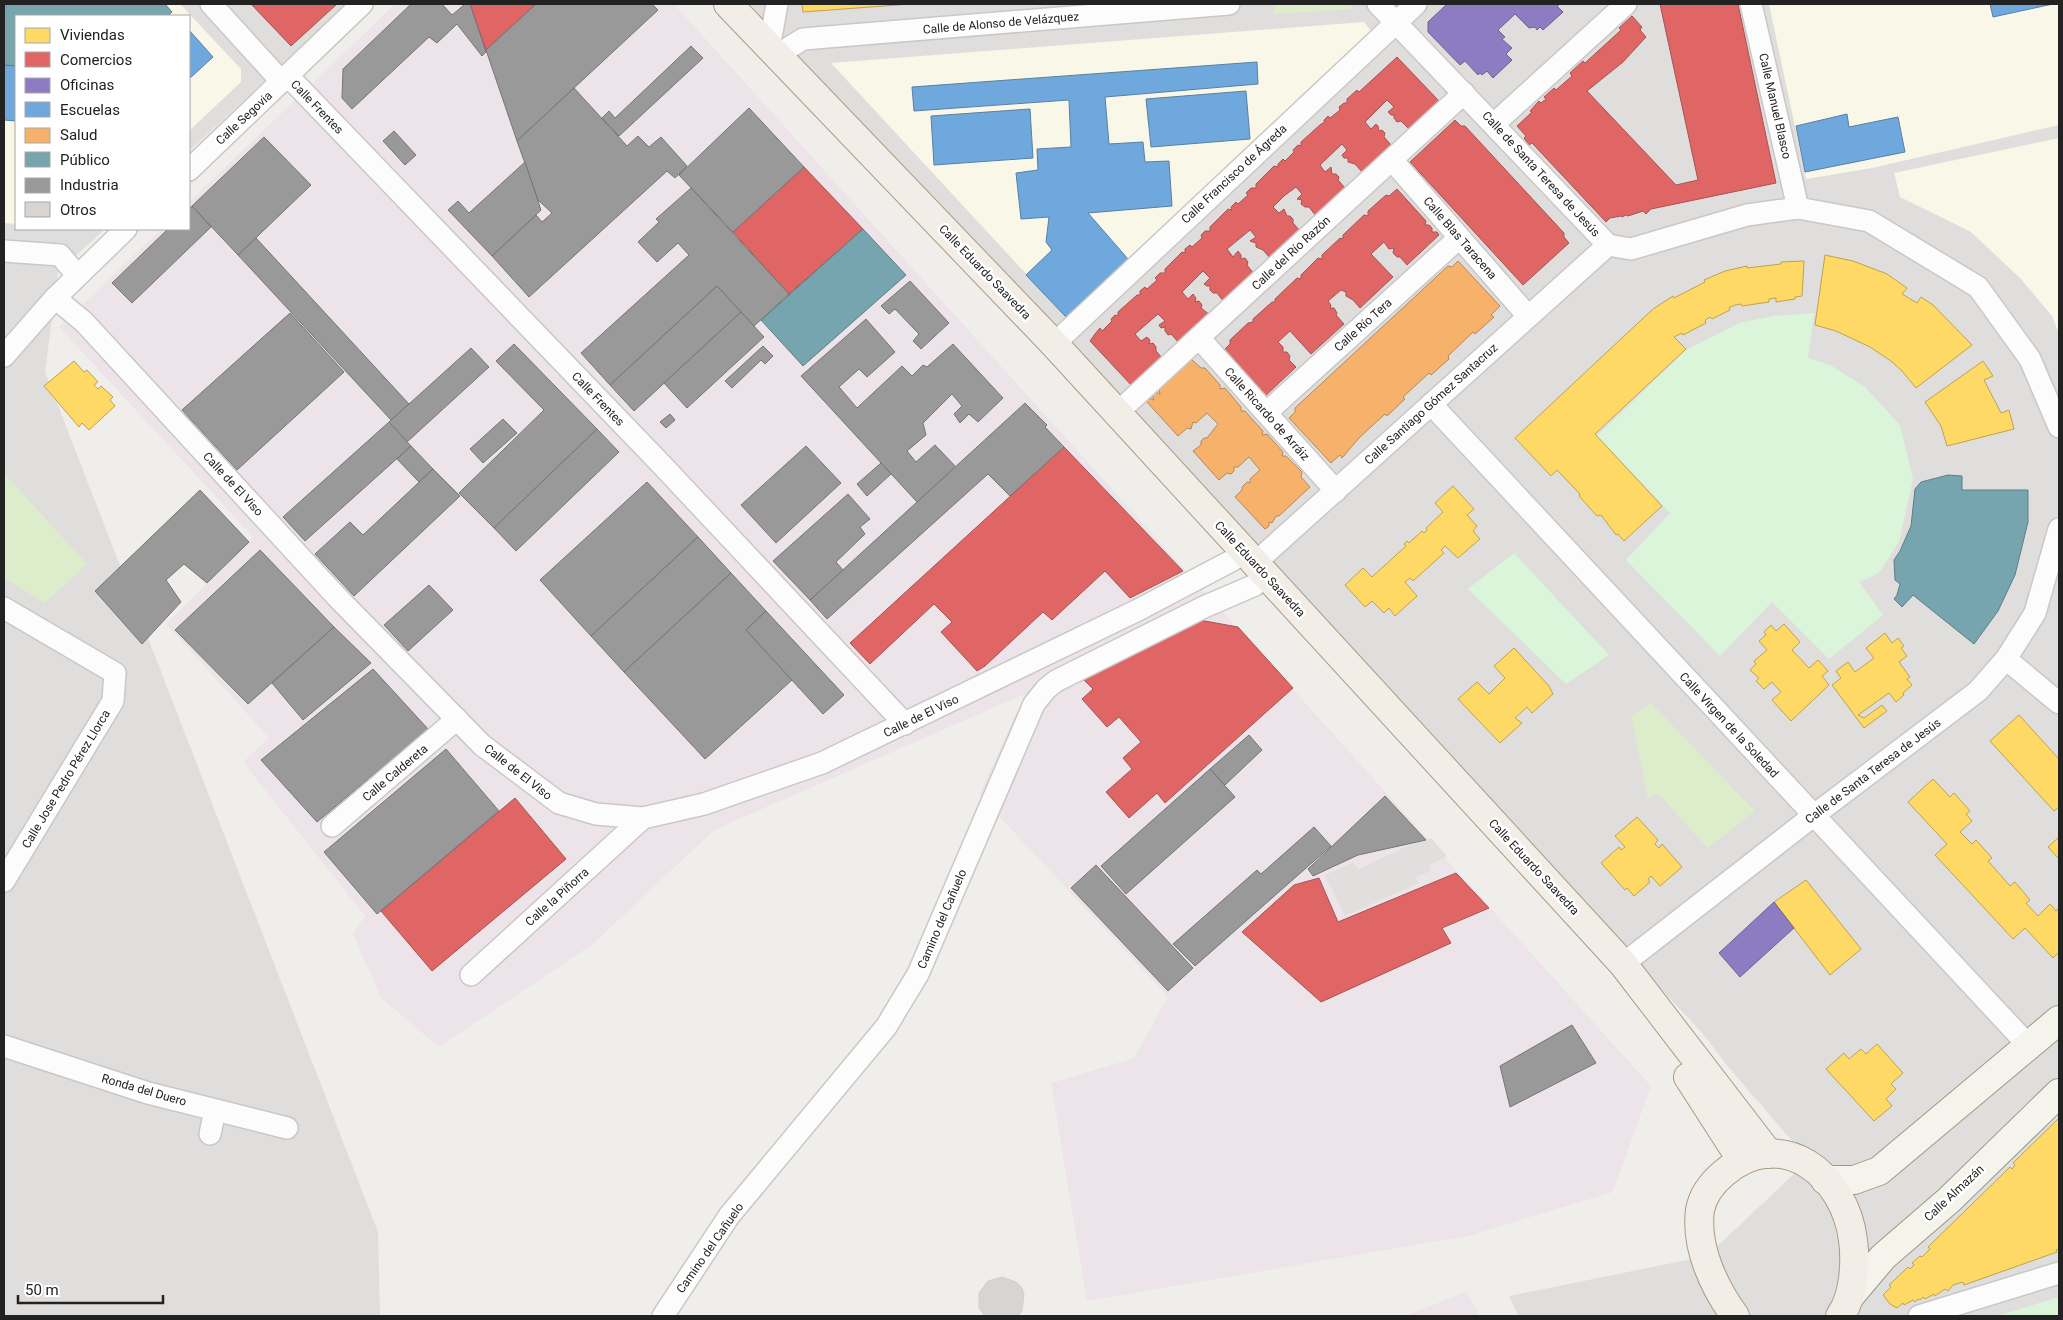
<svg xmlns="http://www.w3.org/2000/svg" width="2063" height="1320" viewBox="0 0 2063 1320" font-family="Roboto,sans-serif">
  <rect width="100%" height="100%" fill="#f0eeeb"/>
  <!-- residential -->
  <g fill="#dfdedc">
    <polygon points="4,4 347,4 189,151 189,16 16,16 16,229 105,229 58,272 45,372 378,1232 380,1316 4,1316"/>
    <polygon points="749,4 2059,4 2059,1316 1518,1316 1509,1296 1707,1256 1811,1158 1801,1151 1729,1068 1704,1035 1248,547 1096,378"/>
  </g>
  <!-- industrial -->
  <g fill="#ede4e9">
    <polygon points="395,4 674,4 1651,1086 1613,1192 1468,1236 1087,1301 1051,1083 1134,1058 1168,997 979,795 1025,694 714,830 593,944 439,1047 381,998 353,934 365,916 243,762 269,738 166,624 253,537 59,327 161,229 189,229 189,202"/>
    <polygon points="1466,1292 1480,1316 1405,1316"/>
  </g>
  <!-- education -->
  <g fill="#f8f7e8">
    <polygon points="4,4 180,4 241,69 241,82 189,131 189,16 16,16 16,224 4,223"/>
    <polygon points="1769,4 2059,4 2059,125 1872,168 1806,179"/>
    <polygon points="1364,22 1372,32 1066,317 831,63"/>
    <polygon points="2059,138 2059,334 2052,316 2021,279 1971,232 1900,197 1894,173"/>
  </g>
  <!-- grass -->
  <g fill="#ddeccb">
    <polygon points="1274,4 1348,4 1353,9 1275,14"/>
    <polygon points="4,473 87,564 45,603 4,578"/>
    <polygon points="1651,703 1755,811 1708,848 1658,794 1648,799 1631,716"/>
  </g>
  <!-- park -->
  <g fill="#daf5da">
    <polygon points="1814,313 1808,358 1830,365 1865,387 1900,425 1913,479 1899,542 1879,573 1859,582 1883,615 1829,659 1772,602 1720,656 1626,560 1670,513 1597,436 1686,350 1739,323 1773,316"/>
    <polygon points="1514,553 1609,655 1566,684 1468,589"/>
    <polygon points="2059,1297 2059,1316 1997,1316"/>
  </g>
  <!-- parking -->
  <polygon fill="#e0dfde" points="1431,838 1447,856 1429,865 1431,871 1416,877 1419,883 1345,916 1325,875 1353,862 1359,869 1403,848"/>
  <!-- homes -->
  <g fill="#ffd966" stroke="#bda252">
    <polygon points="802,4 911,4 803,12"/>
    <polygon points="1825,255 1853,261 1887,274 1907,288 1902,294 1917,303 1921,297 1933,305 1972,345 1916,388 1902,371 1891,361 1870,347 1836,331 1815,325"/>
    <polygon points="1804,261 1802,296 1795,297 1795,299 1776,302 1776,298 1769,299 1769,302 1742,306 1741,304 1735,305 1729,308 1730,310 1712,319 1710,317 1705,320 1706,323 1683,335 1682,333 1674,337 1686,349 1595,434 1662,506 1624,541 1618,534 1616,535 1601,515 1597,516 1579,496 1580,494 1557,470 1551,476 1515,438 1653,309 1673,296 1674,298 1705,282 1704,280 1725,271 1747,266 1747,268 1781,264 1781,262"/>
    <polygon points="74,361 84,372 87,370 98,382 94,385 98,389 101,386 113,397 110,400 115,406 89,430 82,423 79,427 44,386"/>
    <polygon points="1983,361 1993,376 1984,380 2001,413 2009,410 2014,429 1947,446 1941,426 1925,402"/>
    <polygon points="1453,486 1474,509 1467,515 1477,526 1473,531 1480,539 1458,558 1445,546 1441,550 1444,553 1413,581 1410,578 1405,582 1417,596 1395,616 1389,608 1384,613 1372,601 1365,607 1345,585 1363,568 1372,577 1406,546 1404,544 1407,541 1409,543 1422,531 1424,533 1427,530 1426,528 1443,512 1435,503"/>
    <polygon points="1784,624 1800,642 1792,650 1809,668 1818,660 1828,671 1822,676 1829,685 1791,721 1772,700 1781,692 1772,682 1764,689 1756,681 1759,678 1750,670 1756,664 1754,661 1767,650 1759,641 1766,635 1764,632 1771,625 1776,631"/>
    <polygon points="1885,633 1892,643 1898,638 1904,646 1901,648 1907,656 1899,662 1910,677 1907,679 1912,685 1903,693 1904,695 1896,702 1889,693 1858,715 1864,718 1882,705 1887,711 1864,728 1832,685 1841,678 1836,671 1848,662 1855,672 1874,658 1866,648"/>
    <polygon points="1514,648 1549,686 1553,694 1532,713 1527,707 1515,718 1522,723 1500,743 1458,699 1477,682 1489,694 1505,678 1494,666"/>
    <polygon points="2019,715 2059,759 2059,807 2054,811 1990,741"/>
    <polygon points="1933,779 1950,797 1954,793 1970,811 1966,814 1972,821 1960,832 1972,844 1976,840 1992,858 1988,861 2010,886 2015,882 2030,900 2026,903 2038,916 2050,904 2056,911 2059,908 2059,952 2053,958 2025,928 2013,939 1935,855 1947,844 1908,802"/>
    <polygon points="1637,817 1658,840 1655,844 1659,848 1662,844 1682,867 1660,886 1651,876 1648,879 1650,882 1634,896 1627,888 1625,890 1601,863 1619,847 1621,850 1625,847 1615,836"/>
    <polygon points="2059,837 2059,859 2048,847"/>
    <polygon points="1806,880 1861,949 1830,975 1774,902"/>
    <polygon points="1877,1044 1903,1073 1891,1084 1896,1089 1886,1099 1892,1106 1874,1121 1826,1069 1844,1053 1849,1059 1861,1049 1866,1054"/>
    <polygon points="2059,1118 2059,1249 2056,1250 2057,1252 1964,1285 1963,1282 1953,1285 1948,1291 1945,1289 1935,1296 1934,1294 1925,1299 1923,1297 1920,1300 1918,1299 1915,1302 1913,1300 1904,1305 1903,1303 1897,1308 1890,1304 1883,1295 1891,1287 1889,1285 1908,1267 1910,1269 1914,1265 1912,1263 1920,1256 1922,1257 1930,1249 1928,1247 2010,1167 2012,1169 2015,1165 2013,1163"/>
  </g>
  <!-- shops -->
  <g fill="#e06666" stroke="#a75252">
    <polygon points="251,4 337,4 291,46"/>
    <polygon points="470,4 536,4 486,50"/>
    <polygon points="1660,4 1738,4 1776,183 1651,209 1646,214 1643,211 1628,216 1626,215 1622,217 1621,216 1610,218 1606,222 1532,143 1529,145 1524,138 1526,136 1517,126 1532,112 1530,111 1539,101 1541,103 1546,99 1544,97 1554,88 1556,90 1572,76 1570,73 1583,61 1585,63 1621,30 1619,28 1632,16 1642,27 1640,30 1646,37 1623,62 1587,91 1676,185 1698,180"/>
    <polygon points="1397,57 1439,101 1410,130 1401,121 1397,122 1394,118 1394,115 1391,115 1388,112 1394,107 1387,100 1365,122 1371,129 1376,124 1378,126 1379,131 1382,130 1385,133 1384,137 1392,146 1363,173 1355,164 1348,162 1348,158 1344,158 1342,155 1347,150 1342,144 1320,165 1325,172 1331,167 1332,174 1336,174 1339,177 1338,180 1346,189 1316,216 1309,207 1305,207 1301,204 1302,200 1297,199 1302,194 1296,187 1284,196 1273,207 1279,213 1284,209 1287,216 1290,216 1293,219 1293,223 1300,231 1271,259 1263,250 1256,247 1256,243 1250,241 1256,237 1250,230 1227,249 1233,257 1238,251 1241,255 1241,259 1245,258 1248,262 1247,265 1254,274 1224,302 1217,293 1213,293 1210,290 1210,286 1207,286 1204,284 1210,278 1203,271 1182,292 1188,299 1193,294 1196,298 1195,302 1199,301 1202,305 1201,308 1210,315 1180,344 1171,334 1168,335 1165,331 1165,327 1161,328 1159,325 1165,321 1158,314 1135,334 1141,341 1147,337 1150,340 1149,344 1153,343 1156,347 1156,351 1163,359 1133,387 1090,341 1095,334 1100,328 1102,331 1112,321 1111,319 1115,315 1118,316 1118,312 1137,295 1140,295 1140,291 1145,287 1147,289 1157,280 1155,278 1160,273 1165,273 1165,269 1182,252 1185,253 1185,249 1190,245 1192,247 1202,238 1201,235 1205,231 1210,231 1210,227 1228,209 1232,210 1231,207 1236,202 1238,204 1248,195 1246,193 1251,188 1256,188 1256,184 1274,166 1278,167 1278,164 1283,159 1285,161 1294,152 1293,150 1298,145 1301,146 1301,142 1321,124 1324,123 1324,120 1328,116 1330,118 1340,110 1339,107 1344,103 1347,103 1347,99 1357,90 1359,92"/>
    <polygon points="1455,120 1461,126 1465,126 1564,233 1564,237 1569,243 1523,285 1410,162"/>
    <polygon points="804,167 863,229 789,294 733,232"/>
    <polygon points="1397,189 1426,221 1425,225 1429,225 1432,228 1432,232 1437,232 1439,235 1407,265 1400,257 1397,257 1393,253 1394,248 1389,249 1384,242 1371,254 1393,277 1360,308 1353,300 1346,296 1346,292 1341,290 1328,301 1331,305 1330,308 1334,308 1337,313 1336,315 1344,324 1311,354 1290,331 1278,342 1283,347 1283,352 1287,352 1290,356 1289,360 1296,367 1264,397 1261,393 1262,390 1258,390 1255,387 1256,383 1252,383 1223,351 1230,344 1230,340 1248,323 1253,322 1253,319 1272,302 1275,302 1275,299 1297,278 1301,279 1301,275 1318,258 1322,259 1322,255 1340,238 1343,239 1343,235 1364,215 1368,216 1368,211 1386,195 1389,196"/>
    <polygon points="1064,447 1183,571 1130,598 1105,571 1052,620 1043,612 985,666 977,671 941,632 952,622 934,604 870,664 850,643"/>
    <polygon points="1199,620 1238,627 1293,688 1165,803 1157,793 1129,818 1106,792 1132,769 1123,758 1141,742 1119,717 1107,727 1082,699 1093,689 1083,679"/>
    <polygon points="515,798 566,859 432,971 381,911"/>
    <polygon points="1456,873 1489,908 1442,928 1451,943 1321,1002 1242,932 1294,885 1319,878 1338,922"/>
  </g>
  <!-- offices -->
  <g fill="#8e7cc3" stroke="#6e6193">
    <polygon points="1447,4 1560,4 1557,6 1563,12 1543,30 1540,27 1537,30 1535,27 1529,28 1515,14 1498,30 1505,37 1502,39 1512,48 1506,54 1512,60 1493,78 1487,71 1482,75 1480,73 1478,75 1465,61 1460,65 1428,32 1428,22"/>
    <polygon points="1774,902 1794,928 1740,977 1719,953"/>
  </g>
  <!-- schools -->
  <g fill="#6fa8dc" stroke="#5880a4">
    <polygon points="1990,4 2053,4 1993,17"/>
    <polygon points="189,30 213,57 189,79"/>
    <polygon points="1257,62 1258,84 1105,97 1109,144 1143,142 1145,162 1169,161 1172,206 1088,213 1128,259 1066,317 1026,275 1052,250 1046,242 1049,217 1021,219 1016,173 1038,170 1037,149 1071,147 1069,100 914,111 912,87"/>
    <polygon points="4,65 16,66 16,121 4,120"/>
    <polygon points="1246,91 1250,139 1151,147 1146,99"/>
    <polygon points="1030,109 1033,158 934,165 931,116"/>
    <polygon points="1847,114 1849,127 1898,117 1905,152 1805,172 1796,126"/>
  </g>
  <!-- health -->
  <g fill="#f6b26b" stroke="#b68755">
    <polygon points="1458,261 1500,306 1491,315 1494,317 1475,334 1473,332 1448,356 1449,359 1431,375 1429,373 1403,397 1405,399 1387,416 1385,414 1359,438 1342,458 1340,455 1331,463 1289,418 1295,412 1295,408 1448,266 1452,267"/>
    <polygon points="1191,359 1201,368 1205,368 1220,385 1220,389 1225,388 1241,407 1241,411 1245,411 1263,431 1262,435 1267,434 1283,452 1282,456 1286,456 1302,472 1301,477 1310,487 1279,516 1276,516 1272,523 1269,522 1269,526 1265,529 1235,497 1242,490 1242,487 1247,482 1250,483 1250,479 1260,470 1249,457 1238,467 1234,467 1234,471 1231,474 1227,473 1219,480 1193,451 1201,445 1201,441 1204,438 1207,438 1218,424 1207,413 1196,423 1193,422 1191,429 1187,428 1178,436 1146,401 1149,398 1154,400 1152,395 1156,392 1160,394 1159,389"/>
  </g>
  <!-- public -->
  <g fill="#76a5af" stroke="#5d7e85">
    <polygon points="4,4 165,4 172,12 168,16 16,16 16,66 4,65"/>
    <polygon points="863,229 906,275 803,366 761,320"/>
    <polygon points="1948,475 1962,476 1962,490 2028,490 2028,522 2015,575 1998,611 1974,644 1913,595 1902,607 1894,599 1897,595 1900,584 1895,580 1894,560 1900,551 1911,526 1915,489 1921,482"/>
  </g>
  <!-- industry -->
  <g fill="#999" stroke="#757575">
    <polygon points="411,4 442,4 452,15 465,4 470,4 486,52 482,56 457,24 437,43 429,37 352,109 342,98 343,69"/>
    <polygon points="536,4 652,4 658,10 517,141 486,50"/>
    <polygon points="691,46 703,58 619,136 602,118 609,111 615,118"/>
    <polygon points="574,88 627,146 638,136 649,147 661,137 687,166 675,178 667,171 529,297 492,256 536,215 542,222 552,213 538,200 517,141"/>
    <polygon points="749,108 804,167 733,232 679,175"/>
    <polygon points="394,131 416,155 405,165 383,141"/>
    <polygon points="264,137 311,185 238,255 192,206"/>
    <polygon points="525,162 541,210 492,256 448,210 458,201 469,213"/>
    <polygon points="691,188 789,294 754,326 717,286 610,385 581,353 689,255 678,243 657,262 638,242 659,222 656,219"/>
    <polygon points="192,206 211,227 132,303 112,283 168,229 189,229 189,209"/>
    <polygon points="256,238 409,404 391,420 238,255"/>
    <polygon points="910,281 949,323 921,349 913,341 919,334 895,309 889,314 881,306"/>
    <polygon points="717,286 741,312 634,411 610,385"/>
    <polygon points="741,312 764,337 687,408 664,383"/>
    <polygon points="290,313 344,372 237,470 182,410"/>
    <polygon points="866,319 895,352 867,377 859,369 839,387 857,408 902,366 912,376 923,365 927,367 953,344 1003,398 978,422 969,414 960,423 954,414 962,406 952,394 923,423 926,435 907,451 916,462 935,445 956,467 917,502 801,376"/>
    <polygon points="514,344 597,429 494,528 459,493 544,410 496,361"/>
    <polygon points="763,346 773,356 765,364 761,360 732,388 725,381"/>
    <polygon points="471,348 489,367 407,442 389,422"/>
    <polygon points="1025,403 1047,425 1045,427 1064,447 1010,496 988,474 827,619 810,600"/>
    <polygon points="670,414 675,420 666,428 660,422"/>
    <polygon points="503,419 517,433 483,463 470,449"/>
    <polygon points="389,422 411,446 305,541 283,517"/>
    <polygon points="597,429 619,452 516,551 494,528"/>
    <polygon points="411,446 433,469 419,482 397,459"/>
    <polygon points="806,446 841,483 776,543 741,505"/>
    <polygon points="881,463 891,474 867,496 857,484"/>
    <polygon points="433,469 460,496 354,596 315,554 350,522 363,535"/>
    <polygon points="647,482 698,537 591,636 540,580"/>
    <polygon points="200,490 249,542 207,583 184,564 166,580 181,602 142,644 95,591"/>
    <polygon points="848,494 870,519 860,527 865,534 836,562 843,570 810,600 773,561"/>
    <polygon points="698,537 731,573 624,672 591,636"/>
    <polygon points="260,550 334,627 248,704 175,630"/>
    <polygon points="731,573 766,611 746,630 792,680 705,759 624,672"/>
    <polygon points="429,585 453,610 408,651 384,625"/>
    <polygon points="766,611 844,695 823,714 746,630"/>
    <polygon points="334,627 371,663 303,720 272,683"/>
    <polygon points="373,669 428,729 317,822 261,760"/>
    <polygon points="1249,735 1262,750 1225,785 1210,769"/>
    <polygon points="446,749 499,811 377,914 324,852"/>
    <polygon points="1210,769 1235,797 1126,894 1101,866"/>
    <polygon points="1385,796 1426,840 1358,855 1313,876 1308,869"/>
    <polygon points="1314,827 1331,846 1195,966 1173,944 1257,870 1261,874"/>
    <polygon points="1096,865 1193,968 1168,991 1071,888"/>
    <polygon points="1572,1025 1596,1063 1510,1107 1500,1066"/>
  </g>
  <!-- building -->
  <polygon fill="#d7d4d2" stroke="#d3d0cc" points="1002,1277 1016,1282 1022,1288 1024,1295 1022,1311 1018,1316 985,1316 979,1308 979,1293 988,1281"/>
  <g fill="none" stroke-linecap="round" stroke-linejoin="round">
    <!-- street casing -->
    <g stroke="#c9c8c7" stroke-width="24">
      <g id="street">
        <polyline points="211,4 282,82"/>
        <polyline points="1378,4 1608,245 1631,249 1747,215 1798,208 1869,221 1978,287 2030,359 2059,427"/>
        <polyline points="1751,4 1798,208"/>
        <polyline points="769,48 777,4"/>
        <polyline points="777,55 803,39 1229,4"/>
        <polyline points="288,76 661,464 905,724"/>
        <polyline points="1494,124 1626,4"/>
        <polyline points="1392,160 1528,316"/>
        <polyline points="189,170 362,4"/>
        <polyline points="4,251 60,255 77,275"/>
        <polyline points="55,298 84,322 337,597 482,745 559,803 596,814 643,818 704,804 822,763 1140,609 1233,560"/>
        <polyline points="1199,338 1336,491"/>
        <polyline points="1054,344 1416,4"/>
        <polyline points="4,356 55,298 126,229"/>
        <polyline points="1431,404 2028,1045"/>
        <polyline points="1117,413 1464,93"/>
        <polyline points="1266,413 1459,238"/>
        <polyline points="1255,563 1608,245"/>
        <polyline points="4,608 115,673 113,701 4,881"/>
        <polyline points="2006,659 2059,703"/>
        <polyline points="332,826 457,719"/>
        <polyline points="1623,964 1813,816 1978,691 2006,659 2035,613 2059,529"/>
        <polyline points="471,975 643,818"/>
        <polyline points="4,1046 148,1093 287,1128"/>
        <polyline points="210,1134 215,1110"/>
        <polyline points="663,1316 729,1216 886,1027 918,974 1034,704 1046,689 1056,681 1204,607 1255,585"/>
        <polyline points="1919,1316 2059,1273"/>
      </g>
    </g>
    <!-- secondary casing -->
    <g stroke="#999a82" stroke-width="30">
      <g id="secondary">
        <polyline points="1825,1180 1854,1180 1879,1171 2059,1020"/>
        <polyline points="1851,1295 1883,1257 1949,1200 2059,1093"/>
      </g>
    </g>
    <!-- primary casing -->
    <g stroke="#a79c86" stroke-width="30">
      <g id="primary">
        <polyline points="728,4 1054,344 1623,964 1769,1154"/>
        <polyline points="1688,1077 1742,1161"/>
        <path d="M1735,1316C1714,1287 1695,1247 1700,1210C1703,1194 1712,1183 1724,1173C1782,1124 1845,1175 1853,1240C1856,1263 1854,1297 1840,1316"/>
      </g>
    </g>
    <!-- street -->
    <use href="#street" stroke="#fdfcfc" stroke-width="21"/>
    <!-- secondary -->
    <use href="#secondary" stroke="#f4f4ed" stroke-width="28"/>
    <!-- primary -->
    <use href="#primary" stroke="#f3ede7" stroke-width="28"/>
  </g>
  <g text-anchor="middle" dominant-baseline="central" stroke-width="5" stroke-linejoin="round" paint-order="stroke">
    <!-- street labels -->
    <g font-size="12" fill="#222" stroke="#fff">
      <text transform="translate(1001 23) rotate(-5)">Calle de Alonso de Velázquez</text>
      <text transform="translate(1775 106) rotate(77)">Calle Manuel Blasco</text>
      <text transform="translate(317 107) rotate(46)">Calle Frentes</text>
      <text transform="translate(244 118) rotate(-43)">Calle Segovia</text>
      <text transform="translate(1234 174) rotate(-43)">Calle Francisco de Ágreda</text>
      <text transform="translate(1541 174) rotate(47)">Calle de Santa Teresa de Jesús</text>
      <text transform="translate(1460 238) rotate(49)">Calle Blas Taracena</text>
      <text transform="translate(1291 253) rotate(-43)">Calle del Río Razón</text>
      <text transform="translate(985 272) rotate(46)">Calle Eduardo Saavedra</text>
      <text transform="translate(1363 325) rotate(-42)">Calle Río Tera</text>
      <text transform="translate(598 399) rotate(46)">Calle Frentes</text>
      <text transform="translate(1431 404) rotate(-42)">Calle Santiago Gómez Santacruz</text>
      <text transform="translate(1267 414) rotate(48)">Calle Ricardo de Arráiz</text>
      <text transform="translate(233 484) rotate(47)">Calle de El Viso</text>
      <text transform="translate(1260 569) rotate(47)">Calle Eduardo Saavedra</text>
      <text transform="translate(921 716) rotate(-26)">Calle de El Viso</text>
      <text transform="translate(1729 725) rotate(47)">Calle Virgen de la Soledad</text>
      <text transform="translate(1873 771) rotate(-37)">Calle de Santa Teresa de Jesús</text>
      <text transform="translate(518 772) rotate(38)">Calle de El Viso</text>
      <text transform="translate(395 773) rotate(-40)">Calle Caldereta</text>
      <text transform="translate(66 779) rotate(-59)">Calle Jose Pedro Pérez Llorca</text>
      <text transform="translate(1534 867) rotate(47)">Calle Eduardo Saavedra</text>
      <text transform="translate(557 897) rotate(-42)">Calle la Piñorra</text>
      <text transform="translate(942 919) rotate(-67)">Camino del Cañuelo</text>
      <text transform="translate(144 1090) rotate(16)">Ronda del Duero</text>
      <text transform="translate(1954 1193) rotate(-43)">Calle Almazán</text>
      <text transform="translate(710 1248) rotate(-55)">Camino del Cañuelo</text>
    </g>
  </g>
  <!-- border -->
  <rect width="2063" height="1320" fill="none" stroke="#222222" stroke-width="10"/>
  <!-- legend -->
  <rect x="15" y="15" width="175" height="215" fill="#ffffff" stroke="#a7a7a7"/>
  <rect x="25" y="28" width="25" height="15" fill="#ffd966" stroke="#a7a7a7"/>
  <text x="60" y="40" font-size="15" fill="#222222">Viviendas</text>
  <rect x="25" y="52" width="25" height="15" fill="#e06666" stroke="#a7a7a7"/>
  <text x="60" y="65" font-size="15" fill="#222222">Comercios</text>
  <rect x="25" y="78" width="25" height="15" fill="#8e7cc3" stroke="#a7a7a7"/>
  <text x="60" y="90" font-size="15" fill="#222222">Oficinas</text>
  <rect x="25" y="102" width="25" height="15" fill="#6fa8dc" stroke="#a7a7a7"/>
  <text x="60" y="115" font-size="15" fill="#222222">Escuelas</text>
  <rect x="25" y="128" width="25" height="15" fill="#f6b26b" stroke="#a7a7a7"/>
  <text x="60" y="140" font-size="15" fill="#222222">Salud</text>
  <rect x="25" y="152" width="25" height="15" fill="#76a5af" stroke="#a7a7a7"/>
  <text x="60" y="165" font-size="15" fill="#222222">Público</text>
  <rect x="25" y="178" width="25" height="15" fill="#999999" stroke="#a7a7a7"/>
  <text x="60" y="190" font-size="15" fill="#222222">Industria</text>
  <rect x="25" y="202" width="25" height="15" fill="#d7d4d2" stroke="#a7a7a7"/>
  <text x="60" y="215" font-size="15" fill="#222222">Otros</text>
  <!-- scale -->
  <path d="M18 1295v8h145v-8" fill="none" stroke="#222222" stroke-width="2.5"/>
  <text x="25" y="1295" font-size="15" fill="#222222" stroke="#ffffff" stroke-width="4" paint-order="stroke">50 m</text>
</svg>
